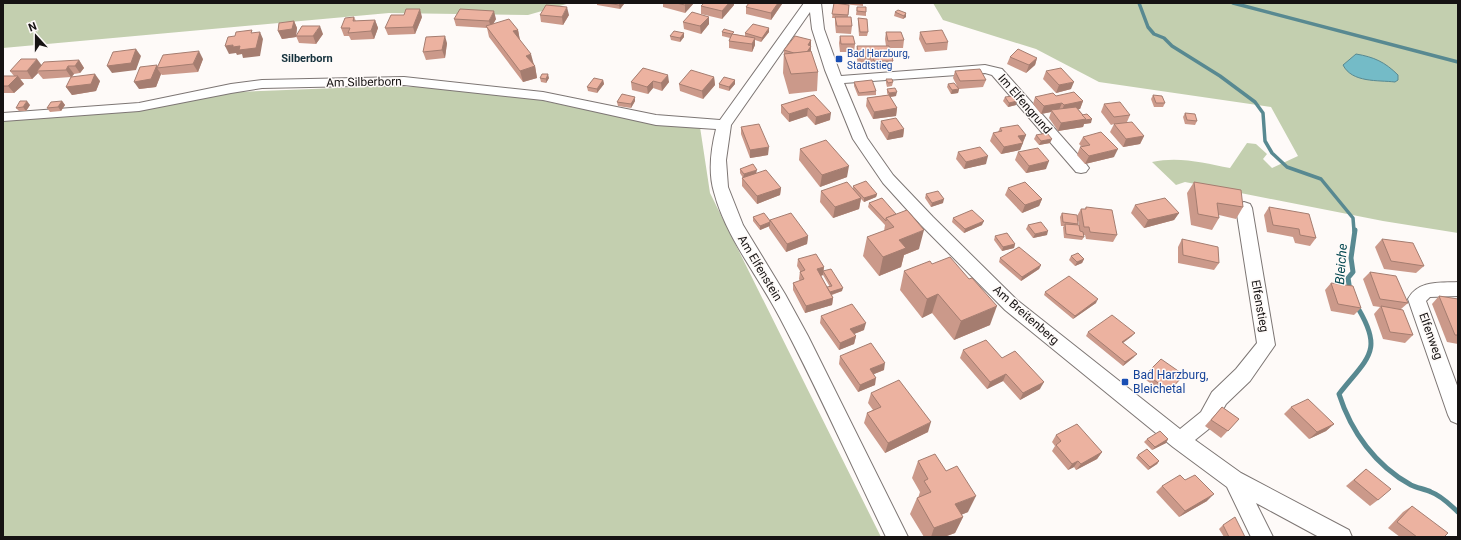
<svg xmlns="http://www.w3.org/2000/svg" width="1461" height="540" viewBox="0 0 1461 540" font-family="Roboto,sans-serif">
  <rect width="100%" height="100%" fill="#fefaf8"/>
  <!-- green -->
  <g fill="#c3cfaf">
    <polygon points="3,3 570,3 528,15 389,13 3,48"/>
    <path d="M933,3H1458V233L1383,221L1185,182L1176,185L1152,162C1179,156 1204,163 1230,168L1247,143L1256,144L1267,154L1263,159L1272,168L1298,156L1271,107L1099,82L1036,49L943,20Z"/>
    <polygon points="389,86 420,87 535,99 653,124 700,127 710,193 881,537 3,537 3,121 131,112 237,92"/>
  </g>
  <!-- water -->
  <path fill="#74bbc7" stroke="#588991" d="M1356,54C1374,57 1385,62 1398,75V80L1395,82C1378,80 1352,83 1343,65Z"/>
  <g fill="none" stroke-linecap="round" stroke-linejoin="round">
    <!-- stream-far1 -->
    <g stroke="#588991" stroke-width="3.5">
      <polyline points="1139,3 1148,27 1154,34 1164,38 1172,46 1220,76 1255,102 1263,113 1265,141 1272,153 1287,167 1321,179 1353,218 1354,231"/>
      <polyline points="1233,3 1458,62"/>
    </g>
    <!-- stream -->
    <g stroke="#588991" stroke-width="5">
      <polyline points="1350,291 1348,278 1353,272 1351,258 1355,230"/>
      <path d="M1356,305C1385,351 1368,357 1339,394C1351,432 1376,466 1411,485C1417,488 1425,489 1431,492C1442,496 1450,505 1458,512"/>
    </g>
    <!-- minor casing -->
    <g stroke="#7d7674" stroke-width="2">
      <g id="minor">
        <path d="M804,3H821L824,29L841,76L985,65L1002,69L1086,164L1089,168L1086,172L1081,173L1076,172L992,75L985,73L844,83L867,138L893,175L933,217L1017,300L1180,429L1201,412L1212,392L1236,369L1257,343L1236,208L1238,204L1244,202L1250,204L1252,208L1275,345L1250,381L1226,404L1215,424L1195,440L1241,473L1349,530L1352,537H1319L1256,503L1273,537H1251L1227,487L1173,447L1005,310L921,225L883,183L853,139L825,70L812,29L810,12L731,125L726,160L728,187L743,225L785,294L808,336L908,537H886C851,464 818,390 780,318C759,277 726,238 714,192C708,172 711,149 716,129L656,125L543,100L404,85L262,88L231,93L139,111L3,121V113L139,103L231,84L262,80L404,77L543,92L656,115L720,120Z"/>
        <path d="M1458,282V296L1430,297L1426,301L1458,388V424L1451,421L1448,415L1408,299C1418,280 1440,283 1458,282Z"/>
      </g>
    </g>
    <!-- minor -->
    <use href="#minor" fill="#fff" fill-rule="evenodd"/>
  </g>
  <!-- wall -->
  <g fill="#cb998a" fill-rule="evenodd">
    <polygon points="597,3 624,3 624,4 620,9 597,5"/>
    <polygon points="663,3 694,3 685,13 663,7"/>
    <polygon points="704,3 734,3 734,5 722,19 701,14 701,6"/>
    <polygon points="748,3 782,3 782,4 771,20 746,14 746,7 749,3"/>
    <polygon points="833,3 863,3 863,6"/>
    <polygon points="834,3 849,5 848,17 852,26 851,34 836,33 835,24 835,18 832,18"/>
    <polygon points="857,7 866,7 866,16 856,15"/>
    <polygon points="895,12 906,13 906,17 903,19 894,16"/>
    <polygon points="540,15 569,15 563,25 541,22"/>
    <polygon points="354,17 356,21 375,20 378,28 374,39 351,40 349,36 344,36 341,28"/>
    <polygon points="422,17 415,34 388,35 385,28"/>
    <polygon points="709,17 709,24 701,34 684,29 683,22"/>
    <polygon points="858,18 868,32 867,36 859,36 858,22"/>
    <polygon points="454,19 496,19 493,24 518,30 520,40 535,66 537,78 523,82 489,37 487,28 456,26"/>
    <polygon points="294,21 297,28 296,35 323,34 316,44 299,43 296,36 296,37 282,39 278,31"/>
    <polygon points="769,28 769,32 761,42 755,40 755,45 752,52 729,48 729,41 730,38 722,36 722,32 745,36 745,33"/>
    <polygon points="886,32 904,40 903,48 890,48 893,61 892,69 872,69 872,65 858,65 856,53 857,46 886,46 885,39"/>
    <polygon points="920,32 948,42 947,50 925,52 919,39"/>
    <polygon points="684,33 684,37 680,42 671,40 670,36"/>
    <polygon points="840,36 855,44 854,52 840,52 839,43"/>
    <polygon points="811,40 811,52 818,72 817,91 789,94 783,73 784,50"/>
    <polygon points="447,43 445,58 426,60 423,52"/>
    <polygon points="1010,57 1037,58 1035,65 1026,73 1007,64"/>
    <polygon points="203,59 198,72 162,75 161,74 156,87 139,89 158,67"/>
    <polygon points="79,60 84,68 80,73 74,74 72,77 100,81 96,91 72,95 66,87 71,77 43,79 38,73 32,79 20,79 24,84 14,93 3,93 3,76 14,76 10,71 42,65"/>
    <polygon points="643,68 669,82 662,91 653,88 648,94 632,90 631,82"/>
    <polygon points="955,71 986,80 983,87 959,89 958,93 951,94 947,87 948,84 957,86 953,78"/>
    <polygon points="1046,71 1071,89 1056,93 1043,79"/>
    <polygon points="714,77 715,85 703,99 680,91 679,84"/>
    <polygon points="540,78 549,78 546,83 541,82"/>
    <polygon points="886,79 893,82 892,86 887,87 886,83"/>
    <polygon points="603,80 604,84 597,93 588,91 587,87"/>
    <polygon points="735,80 735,84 729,91 719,88 719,84"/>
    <polygon points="854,82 876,91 876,95 858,96 854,86"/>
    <polygon points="887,89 896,96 890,97 897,108 896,116 873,119 866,106 867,98 888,95 887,93"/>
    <polygon points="814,95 830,120 815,125 807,116 789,122 781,113 781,105"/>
    <polygon points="1153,95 1165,103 1163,107 1154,107 1151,99"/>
    <polygon points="1056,96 1083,101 1080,109 1078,109 1091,123 1084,124 1083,127 1058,131 1049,118 1051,112 1041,114 1033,104 1035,97"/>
    <polygon points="1005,97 1016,105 1008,107 1003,101"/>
    <polygon points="62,101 65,105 61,111 50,112 47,108"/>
    <polygon points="635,101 631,108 618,106 617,102"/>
    <polygon points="1104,104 1130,115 1127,122 1144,136 1140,144 1123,147 1110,132 1114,124 1111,125 1101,112"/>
    <polygon points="30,105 26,111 19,111 16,108"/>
    <polygon points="1185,113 1197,121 1195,125 1185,124 1183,117"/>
    <polygon points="881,121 904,129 903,137 887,140 880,129"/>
    <polygon points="741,127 768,155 750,158 741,134"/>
    <polygon points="1000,128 1026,135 1020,150 1001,154 990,141 993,133 998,132"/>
    <polygon points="1036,135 1050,143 1039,145 1034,139"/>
    <polygon points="1083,137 1114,157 1085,164 1077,155 1080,147 1082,147 1079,144"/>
    <polygon points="800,149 847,177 820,187 799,160"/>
    <polygon points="958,152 986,164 964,169 956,159"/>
    <polygon points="1018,152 1046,169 1026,173 1015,160"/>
    <polygon points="740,169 756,173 781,188 780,195 757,204 742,186 742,178 743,178 740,173"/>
    <polygon points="1194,182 1243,207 1236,219 1219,215 1219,218 1212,230 1191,225 1187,193"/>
    <polygon points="853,186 877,194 876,197 864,202 861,199 859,209 833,218 820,202 821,191 853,189"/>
    <polygon points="1008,188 1042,199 1039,206 1022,213 1005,195"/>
    <polygon points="926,194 943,203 931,207 925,198"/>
    <polygon points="882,198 919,249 904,255 901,267 879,276 863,256 867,237 884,231 885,225 868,207 869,203"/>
    <polygon points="1135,205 1179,213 1174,220 1144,228 1131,213"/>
    <polygon points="1086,207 1117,235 1113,242 1086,239 1085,235 1084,235 1084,237 1082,240 1064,238 1063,227 1064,226 1061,226 1060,217 1062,213 1078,224 1078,225 1079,225 1077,216 1081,209 1085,209"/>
    <polygon points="1269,207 1316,238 1310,246 1295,243 1293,237 1267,232 1264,215"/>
    <polygon points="753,217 770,220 808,236 807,244 786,252 769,228 769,226 760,230 753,221"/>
    <polygon points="953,218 982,225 964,233 952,222"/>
    <polygon points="1028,225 1047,235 1033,238 1026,229"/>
    <polygon points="995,236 1015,244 1014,248 1002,251 994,240"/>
    <polygon points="1182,239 1219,263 1214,270 1178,263 1178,247"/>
    <polygon points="1382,239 1424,266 1416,273 1384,269 1375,247"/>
    <polygon points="1071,256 1084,259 1082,263 1075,266 1069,260"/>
    <polygon points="1000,258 1041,265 1039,269 1021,281 999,262"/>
    <path d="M798,259L824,267L823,271L842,291L832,295L833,298L832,305L805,313L793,290V283L800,281L799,279L800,271L797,266ZM823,275L830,287H827L821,276Z"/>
    <polygon points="904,271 990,325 954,340 932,313 922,318 900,290"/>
    <polygon points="1370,272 1408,303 1401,309 1413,335 1405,343 1383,339 1374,314 1380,307 1373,306 1363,279"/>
    <polygon points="1331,283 1361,308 1354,315 1331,311 1325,290"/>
    <polygon points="1045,292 1096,303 1073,319 1044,295"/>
    <polygon points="1439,296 1458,299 1458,344 1447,342 1432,304"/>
    <polygon points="821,316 864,330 854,334 856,336 854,344 839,350 820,323"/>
    <polygon points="1088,332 1132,336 1123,343 1134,357 1123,366 1086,336"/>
    <polygon points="963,350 1002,358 1040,389 1020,400 1003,381 987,389 960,358"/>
    <polygon points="840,356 884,370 874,374 875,385 858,392 839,364"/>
    <polygon points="1146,374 1184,375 1166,394 1143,378"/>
    <polygon points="871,393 928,432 885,453 864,423 867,413 873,410 868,403"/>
    <polygon points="1222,407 1239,419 1221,438 1205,426"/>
    <polygon points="1291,407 1334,424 1326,431 1309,439 1284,414"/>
    <polygon points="1056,435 1102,452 1097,459 1076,470 1074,467 1068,470 1052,451 1055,446 1052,442"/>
    <polygon points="1147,439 1168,439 1166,443 1152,450 1144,442"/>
    <polygon points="1138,455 1159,461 1157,464 1148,470 1136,458"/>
    <polygon points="918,461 968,512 961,515 963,517 955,533 944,537 924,537 910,514 917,498 918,498 920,492 912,478"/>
    <polygon points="1366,469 1378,500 1370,506 1346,486"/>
    <polygon points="1185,480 1207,501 1179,517 1156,492 1162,486"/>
    <polygon points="1412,506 1444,537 1400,537 1388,528 1403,512"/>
    <polygon points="1223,525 1245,537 1224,537 1219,529"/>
  </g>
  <!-- shaded-wall -->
  <g fill="#a57d70">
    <polygon points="621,3 624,3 624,4 620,9 619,5"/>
    <polygon points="687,3 694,3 685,13 685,5"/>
    <polygon points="729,3 734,3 734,5 722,19 722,11"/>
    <polygon points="778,3 782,3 782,4 771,20 771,13"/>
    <polygon points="567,7 569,15 563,25 562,17"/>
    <polygon points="420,9 422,17 415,34 413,27"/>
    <polygon points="494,11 496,19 491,28 489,21"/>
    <polygon points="906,13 906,17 903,19 904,16"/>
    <polygon points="709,17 709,24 701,34 700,26"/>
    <polygon points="375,20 378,28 374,39 371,31"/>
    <polygon points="294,21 297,28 296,37 282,39 278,31"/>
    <polygon points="320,26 323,34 316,44 313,36"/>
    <polygon points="769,28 769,32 761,42 762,38"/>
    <polygon points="518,30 520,41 513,31"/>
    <polygon points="260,32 263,39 260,56 243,58 242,54 237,55 236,53 229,54 225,46 233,45"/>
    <polygon points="684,33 684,37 680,42 680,38"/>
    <polygon points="445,36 447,43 445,58 442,50"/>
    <polygon points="755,38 755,45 752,52 752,44"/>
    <polygon points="811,40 811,53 805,56 808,45"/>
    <polygon points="136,49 141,56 136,70 112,73 107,66"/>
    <polygon points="199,51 203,59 198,72 193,64"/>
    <polygon points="531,54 534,65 526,56"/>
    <polygon points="1037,58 1035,65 1026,73 1029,65"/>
    <polygon points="37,59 43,67 37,71 38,73 32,79 27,71"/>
    <polygon points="79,60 84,68 80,73 75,66"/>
    <polygon points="157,65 158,68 157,68 161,74 156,87 139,89 134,82"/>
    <polygon points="68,66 74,74 71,77 66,70"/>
    <polygon points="535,66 537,78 523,82 520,71"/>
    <polygon points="95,74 100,81 96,91 72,95 66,87"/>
    <polygon points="548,74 549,78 546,83 546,79"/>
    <polygon points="668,75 669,82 662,91 661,83"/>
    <polygon points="18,76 24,84 14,93 8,86"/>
    <polygon points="714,77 715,85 703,99 702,91"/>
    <polygon points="603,80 604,84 597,93 597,89"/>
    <polygon points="735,80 735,84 729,91 729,87"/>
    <polygon points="653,81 653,88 648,94 647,87"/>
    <polygon points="1074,82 1071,89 1056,93 1059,85"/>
    <polygon points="959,89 958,93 951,94 952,90"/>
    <polygon points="897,92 896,96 889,97 889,93"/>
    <polygon points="635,97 635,101 631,108 631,104"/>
    <polygon points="27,101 30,105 26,111 23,107"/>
    <polygon points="62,101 65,105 61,111 58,107"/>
    <polygon points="1017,101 1016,105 1008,107 1009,103"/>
    <polygon points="1083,101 1080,109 1061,113 1064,105"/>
    <polygon points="1062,103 1059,110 1051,110 1051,112 1041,114 1044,106"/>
    <polygon points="808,108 807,116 789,122 789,114"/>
    <polygon points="897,108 896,116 873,119 874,112"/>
    <polygon points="831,113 830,120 815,125 816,117"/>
    <polygon points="1086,119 1092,119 1091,123 1084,124 1083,127 1058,131 1061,123"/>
    <polygon points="904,129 903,137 887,140 889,133"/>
    <polygon points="1026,135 1023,142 1015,144 1018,136"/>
    <polygon points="1144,136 1140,144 1123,147 1126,139"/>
    <polygon points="1052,139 1050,143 1039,145 1041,141"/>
    <polygon points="1023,143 1020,150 1001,154 1004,147"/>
    <polygon points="769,147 768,155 750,158 750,150"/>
    <polygon points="1118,149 1114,157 1085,164 1089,156"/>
    <polygon points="988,156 986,164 964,169 966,162"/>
    <polygon points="1049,161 1046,169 1026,173 1029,166"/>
    <polygon points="849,166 847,177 820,187 822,175"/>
    <polygon points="757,170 756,174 743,178 744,174"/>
    <polygon points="781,188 780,195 757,204 757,196"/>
    <polygon points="877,194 876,197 864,202 864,198"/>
    <polygon points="861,198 859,209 833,218 835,207"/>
    <polygon points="944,199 943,203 931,207 932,203"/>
    <polygon points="1042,199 1039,206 1022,213 1025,205"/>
    <polygon points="1179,213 1174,220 1144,228 1148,220"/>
    <polygon points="984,221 982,225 964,233 965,229"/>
    <polygon points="770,222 770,226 760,230 760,226"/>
    <polygon points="924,230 919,249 904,255 901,267 879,276 883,257 899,240"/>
    <polygon points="1048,231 1047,235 1033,238 1035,234"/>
    <polygon points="808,236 807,244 786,252 787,244"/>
    <polygon points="1015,244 1014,248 1002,251 1003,247"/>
    <polygon points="1084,259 1082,263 1075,266 1077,262"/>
    <polygon points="1041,265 1039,269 1021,281 1022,277"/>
    <polygon points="824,267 823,275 816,277 817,269"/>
    <polygon points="843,288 842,291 827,296 828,292"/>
    <polygon points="938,294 932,313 922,318 927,299"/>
    <polygon points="833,298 832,305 805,313 806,306"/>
    <polygon points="1098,299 1096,303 1073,319 1075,316"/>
    <polygon points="997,306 990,325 954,340 961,321"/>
    <polygon points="866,323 864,330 849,336 850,329"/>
    <polygon points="1135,333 1132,336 1120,345 1122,342"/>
    <polygon points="856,336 854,344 839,350 840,343"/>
    <polygon points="1137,354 1134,357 1123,366 1125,362"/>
    <polygon points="885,363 884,370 869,376 870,369"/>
    <polygon points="1006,374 1003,381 987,389 990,382"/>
    <polygon points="876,378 875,385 858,392 860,385"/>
    <polygon points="1044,382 1040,389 1020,400 1023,393"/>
    <polygon points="931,422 928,432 885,453 888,443"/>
    <polygon points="1334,424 1326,431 1309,439 1317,432"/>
    <polygon points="1168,439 1166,443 1152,450 1155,447"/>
    <polygon points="1102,452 1097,459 1076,470 1081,464"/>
    <polygon points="1078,461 1074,467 1068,470 1072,464"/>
    <polygon points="1159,461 1157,464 1148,470 1150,467"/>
    <polygon points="1214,494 1207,501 1179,517 1185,511"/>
    <polygon points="976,496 968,512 948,520 955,504"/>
    <polygon points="963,517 955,533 944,537 931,537 934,528"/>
  </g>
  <!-- building -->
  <g fill="#ecb2a0" stroke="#a57d70">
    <polygon points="606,3 621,3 619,5"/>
    <polygon points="676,3 687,3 685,5"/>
    <polygon points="704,3 729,3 722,11 701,6"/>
    <polygon points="749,3 778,3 771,13 746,7"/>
    <polygon points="834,3 849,5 848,15 832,14"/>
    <polygon points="546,5 567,7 562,17 540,15"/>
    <polygon points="857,7 866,7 866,12 857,11"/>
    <polygon points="406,9 420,9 413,27 385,28 391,15 404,15"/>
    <polygon points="460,9 494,11 489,21 454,19"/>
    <polygon points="898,10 906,13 904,16 895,12"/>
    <polygon points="692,12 709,17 700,26 683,22"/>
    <polygon points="354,17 353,21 375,20 371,31 348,33 350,28 341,28 345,18"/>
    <polygon points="835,17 851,17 852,26 837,26"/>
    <polygon points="858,18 867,19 868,32 860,32"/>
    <polygon points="509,19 518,30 513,31 531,54 526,56 535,66 520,71 486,26"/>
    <polygon points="294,21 292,29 278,31 279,23"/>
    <polygon points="753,24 769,28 762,38 745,33"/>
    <polygon points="302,26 320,26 313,36 296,36"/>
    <polygon points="724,29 734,32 732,34 722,32"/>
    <polygon points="252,30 251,33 260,32 256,48 239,50 240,46 233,47 233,45 225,46 228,37 235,36 236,32"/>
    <polygon points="942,30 948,42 926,44 920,32"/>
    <polygon points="674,31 684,33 680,38 670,36"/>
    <polygon points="886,32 901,32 904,40 888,41"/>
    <polygon points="732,34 755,38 752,44 729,41"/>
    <polygon points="445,36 442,50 423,52 426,37"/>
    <polygon points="795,36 811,40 808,45 811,46 807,52 794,53 784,50"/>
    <polygon points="840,36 853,36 855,44 841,44"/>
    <polygon points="857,46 889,46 893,61 874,61 873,57 859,57"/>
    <polygon points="136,49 131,63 107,66 113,52"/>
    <polygon points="1018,49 1037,58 1029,65 1010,57"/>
    <polygon points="199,51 193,64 157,68 163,55"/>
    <polygon points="811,51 818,72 791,74 784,54"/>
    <polygon points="21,59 37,59 27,71 10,71"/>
    <polygon points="79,60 75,66 68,66 66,70 37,71 44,62"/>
    <polygon points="157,65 151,79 134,82 140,67"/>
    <polygon points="643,68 668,75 661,83 653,81 647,87 631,82"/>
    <polygon points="1061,68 1074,82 1059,85 1046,71"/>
    <polygon points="980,69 986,80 960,81 955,71"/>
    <polygon points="691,70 714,77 702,91 679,84"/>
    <polygon points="95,74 91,84 66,87 71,77"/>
    <polygon points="542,74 548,74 546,79 540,78"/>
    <polygon points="3,76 18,76 8,86 3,86"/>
    <polygon points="724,77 735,80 729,87 719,84"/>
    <polygon points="594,78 603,80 597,89 587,87"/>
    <polygon points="886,79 892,79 893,82 888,83"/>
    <polygon points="872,80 876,91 859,93 854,82"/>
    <polygon points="954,83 959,89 952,90 948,84"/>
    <polygon points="895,88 897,92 889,93 887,89"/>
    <polygon points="1074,92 1083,101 1064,105 1062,103 1044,106 1035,97 1053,93 1056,96"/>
    <polygon points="622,94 635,97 631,104 617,102"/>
    <polygon points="814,95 831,113 816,117 808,108 789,114 781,105"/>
    <polygon points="889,95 897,108 874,112 867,98"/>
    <polygon points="1153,95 1162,96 1165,103 1156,103"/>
    <polygon points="1013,96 1017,101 1009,103 1005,97"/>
    <polygon points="20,101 27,101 23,107 16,108"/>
    <polygon points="62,101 58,107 47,108 51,102"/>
    <polygon points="1120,102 1130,115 1114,117 1104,104"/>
    <polygon points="1076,107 1086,119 1061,123 1051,110"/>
    <polygon points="1185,113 1195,114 1197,121 1187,120"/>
    <polygon points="1087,114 1092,119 1085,120 1086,119 1082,115"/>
    <polygon points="896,118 904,129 889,133 881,121"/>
    <polygon points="1132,122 1144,136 1126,139 1114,124"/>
    <polygon points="759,124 769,147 750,150 741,127"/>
    <polygon points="1018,125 1026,135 1018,136 1023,143 1004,147 993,133 1002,131 1000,128"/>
    <polygon points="1101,132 1118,149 1089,156 1080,147 1090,145 1083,137"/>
    <polygon points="1047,133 1052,139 1041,141 1036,135"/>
    <polygon points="826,140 849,166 822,175 800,149"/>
    <polygon points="980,147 988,156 966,162 958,152"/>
    <polygon points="1038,148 1049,161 1029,166 1018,152"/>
    <polygon points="753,164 757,170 744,174 740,169"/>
    <polygon points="766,170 781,188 757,196 742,178"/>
    <polygon points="866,181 877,194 864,198 853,186"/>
    <polygon points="847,182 861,198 835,207 821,191"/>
    <polygon points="1025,182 1042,199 1025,205 1008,188"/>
    <polygon points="1194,182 1241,190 1243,207 1217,203 1219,218 1198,214"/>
    <polygon points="938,191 944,199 932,203 926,194"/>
    <polygon points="882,198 896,214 886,218 886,221 869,203"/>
    <polygon points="1165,198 1179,213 1148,220 1135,205"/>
    <polygon points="1086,207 1112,210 1117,235 1090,232 1089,227 1084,227 1081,209 1086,209"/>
    <polygon points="1269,207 1309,214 1316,238 1300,235 1299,229 1273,225"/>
    <polygon points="907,210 924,230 899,240 906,248 883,257 867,237 894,227 886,218"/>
    <polygon points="972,210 984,221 965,229 953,218"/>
    <polygon points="764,213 771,222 770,220 770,222 760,226 753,217"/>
    <polygon points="791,213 808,236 787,244 770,220"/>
    <polygon points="1062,213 1077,215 1078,224 1063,222"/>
    <polygon points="1041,222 1048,231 1035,234 1028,225"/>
    <polygon points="1065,224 1079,225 1080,231 1083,232 1084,237 1066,234"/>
    <polygon points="1007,233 1015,244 1003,247 995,236"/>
    <polygon points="1182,239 1218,247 1219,263 1183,255"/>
    <polygon points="1382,239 1413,243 1424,266 1391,261"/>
    <polygon points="1019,247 1041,265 1022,277 1000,258"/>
    <polygon points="1078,253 1084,259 1077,262 1071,256"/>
    <polygon points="816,254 824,267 817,269 833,298 806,306 793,283 804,279 800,272 805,270 798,259"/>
    <polygon points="950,257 969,279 972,278 997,306 961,321 938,294 927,299 904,271 930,261 932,264"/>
    <polygon points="831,269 843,288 830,292 827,287 832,286 823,271"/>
    <polygon points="1370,272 1396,276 1408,303 1380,299"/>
    <polygon points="1069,276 1098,299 1075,316 1045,292"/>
    <polygon points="1331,283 1353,286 1361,308 1338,304"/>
    <polygon points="1439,296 1458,299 1458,335 1455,335"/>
    <polygon points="852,304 866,323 850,329 856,336 840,343 821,316"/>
    <polygon points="1381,306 1403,310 1413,335 1390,332"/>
    <polygon points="1112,315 1135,333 1122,342 1137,354 1125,362 1088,332"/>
    <polygon points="986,340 1002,358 1015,351 1044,382 1023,393 1006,374 990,382 963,350"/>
    <polygon points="871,343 885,363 870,369 876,378 860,385 840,356"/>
    <polygon points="1161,359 1184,375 1169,391 1146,374"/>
    <polygon points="899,380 931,422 888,443 867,413 881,407 871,393"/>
    <polygon points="1308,399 1334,424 1317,432 1291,407"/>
    <polygon points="1222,407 1239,419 1228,431 1211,420"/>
    <polygon points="1077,424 1102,452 1081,464 1078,461 1072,464 1056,445 1061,441 1056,435"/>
    <polygon points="1160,431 1168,439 1155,447 1147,439"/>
    <polygon points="1147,449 1159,461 1150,467 1138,455"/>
    <polygon points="935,454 946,471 957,466 976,496 955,504 963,517 934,528 917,498 931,492 924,481 928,479 918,461"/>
    <polygon points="1366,469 1391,489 1378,500 1354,480"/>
    <polygon points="1180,475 1185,480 1195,475 1214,494 1185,511 1162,486"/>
    <polygon points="1412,506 1448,533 1444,537 1417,537 1397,522"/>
    <polygon points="1235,517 1245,537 1229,537 1223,525"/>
  </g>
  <!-- markers -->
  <g fill="#1a4fb4" stroke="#fefaf8" stroke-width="1.5">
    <rect x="835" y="55" width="8" height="8" rx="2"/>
    <rect x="1121" y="378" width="8" height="8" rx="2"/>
  </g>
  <g text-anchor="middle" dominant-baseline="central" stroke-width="3" stroke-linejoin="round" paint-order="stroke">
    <!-- far-transit labels -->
    <g font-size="10" fill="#164399" stroke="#fefaf8" text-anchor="start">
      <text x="847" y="53">Bad Harzburg,<tspan x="847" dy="12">Stadtstieg</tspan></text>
    </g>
    <!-- far-neighbourhood labels -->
    <g font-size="11" font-weight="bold" fill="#14303b" stroke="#fefaf8">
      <text x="307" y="58">Silberborn</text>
    </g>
    <!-- street labels -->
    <g font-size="12" fill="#161313" stroke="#fefaf8">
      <text transform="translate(364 82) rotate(-1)">Am Silberborn</text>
      <text transform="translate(1025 104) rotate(49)">Im Elfengrund</text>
      <text transform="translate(760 268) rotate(59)">Am Elfenstein</text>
      <text transform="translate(1260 306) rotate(80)">Elfenstieg</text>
      <text transform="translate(1026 315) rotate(41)">Am Breitenberg</text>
      <text transform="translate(1431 336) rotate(70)">Elfenweg</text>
    </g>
    <!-- transit labels -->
    <g font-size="12" fill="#164399" stroke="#fefaf8" text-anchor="start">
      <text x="1133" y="375">Bad Harzburg,<tspan x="1133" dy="14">Bleichetal</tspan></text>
    </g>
    <!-- water labels -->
    <g font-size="13" font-style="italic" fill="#034750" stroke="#fefaf8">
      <text transform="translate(1341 264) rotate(-86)">Bleiche</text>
    </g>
  </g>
  <!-- border -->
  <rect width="1461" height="540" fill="none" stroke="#161313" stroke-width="8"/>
  <!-- north arrow -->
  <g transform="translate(36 36) rotate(339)" stroke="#fefaf8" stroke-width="3" paint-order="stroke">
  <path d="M0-3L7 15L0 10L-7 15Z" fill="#161313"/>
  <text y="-6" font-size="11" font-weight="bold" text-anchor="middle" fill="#161313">N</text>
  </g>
</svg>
